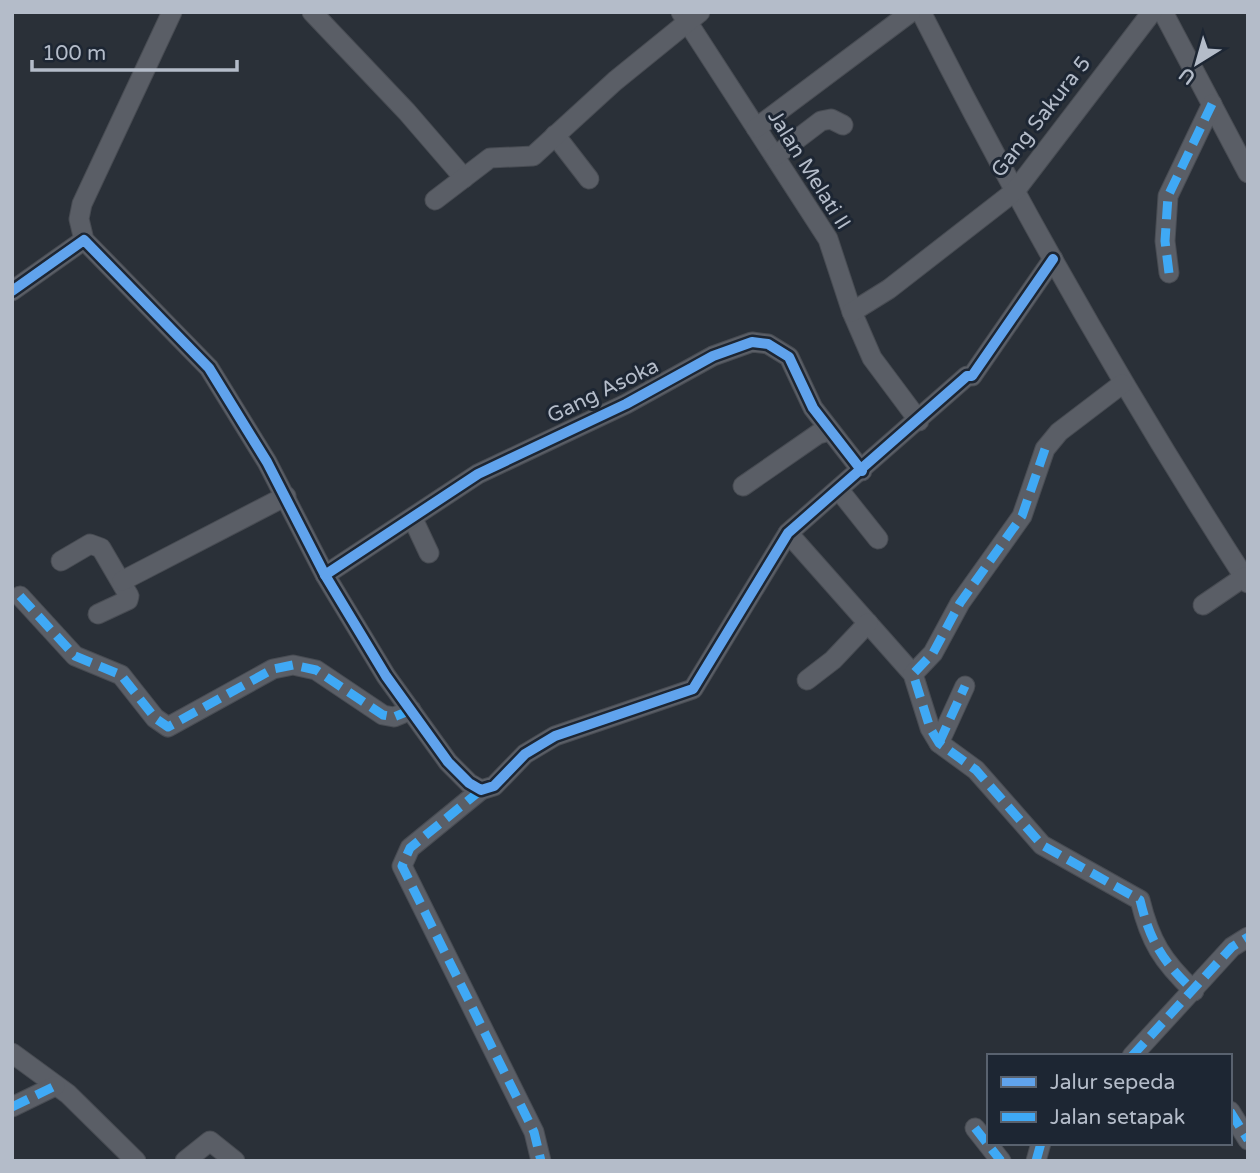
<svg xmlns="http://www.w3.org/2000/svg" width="1260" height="1173" viewBox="0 0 1260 1173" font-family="'Varela Round',sans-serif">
  <rect width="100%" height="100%" fill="#2a3038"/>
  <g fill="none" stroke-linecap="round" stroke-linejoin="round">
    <!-- minor casing -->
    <g stroke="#484c53" stroke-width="21">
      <g id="minor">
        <polyline points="172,12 82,204 79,219 84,240 209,368 267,462 325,575 386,676 448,762 469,783 481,790 494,786 525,754 555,736 693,689 788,533 967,376 972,376 1053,259"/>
        <polyline points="312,12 407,112 464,178"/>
        <polyline points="681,12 828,239 852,312 872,358 919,421"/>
        <path d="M921,12C1020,208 1129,399 1248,583"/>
        <polyline points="1163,12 1248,173"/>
        <polyline points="756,128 911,12"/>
        <polyline points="555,135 589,179"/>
        <polyline points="775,156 821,121 831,119 843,125"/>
        <polyline points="435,200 490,158 533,156 615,81 700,12"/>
        <polyline points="1169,273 1165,241 1168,196 1212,104"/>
        <polyline points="12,291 84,240"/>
        <polyline points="852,312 889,289 1015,191 1152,12"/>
        <polyline points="743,486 818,434 829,431"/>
        <polyline points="839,490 878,539"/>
        <polyline points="413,519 429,553"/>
        <path d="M788,533L913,674L930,728L939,743L976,770L1042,845L1140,900C1150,941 1162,961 1194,991"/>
        <polyline points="61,561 90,544 101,548 129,596 128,600 98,614"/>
        <polyline points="325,575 478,474 626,404 713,356 752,342 768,344 789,357 813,408 862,471"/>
        <polyline points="122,581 286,496"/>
        <polyline points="20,596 75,656 121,675 155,718 168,727 273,669 293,665 316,670 383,715 394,717 411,710"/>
        <polyline points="1203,605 1244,577"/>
        <polyline points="913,674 933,653 960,603 1022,516 1045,449 1059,432 1122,384"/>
        <polyline points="807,680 833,660 868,623"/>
        <polyline points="939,743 965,686"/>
        <polyline points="481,790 410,848 402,866 534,1132 541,1161"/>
        <polyline points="12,1053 68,1094 136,1161"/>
        <polyline points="1132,1056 1232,947 1248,937"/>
        <polyline points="12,1107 55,1086"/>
        <polyline points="1230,1111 1248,1140"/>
        <polyline points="975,1128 1001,1161"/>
        <polyline points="185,1161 210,1141 235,1161"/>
        <polyline points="1036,1161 1041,1143"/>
      </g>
    </g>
    <!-- minor -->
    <use href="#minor" stroke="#5a5e66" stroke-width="19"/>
    <!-- quiet -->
    <g stroke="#3fa9f5" stroke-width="9" stroke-dasharray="18 9" stroke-linecap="butt">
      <polyline points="1169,273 1165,241 1168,196 1212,104"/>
      <path d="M1045,449L1022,516L960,603L933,653L913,674L930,728L939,743L976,770L1042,845L1140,900C1150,941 1162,961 1194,991"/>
      <polyline points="20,596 75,656 121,675 155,718 168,727 273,669 293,665 316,670 383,715 394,717 411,710"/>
      <polyline points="939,743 965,686"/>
      <polyline points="481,790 410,848 402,866 534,1132 541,1161"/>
      <polyline points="1132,1056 1232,947 1248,937"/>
      <polyline points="12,1107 55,1086"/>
      <polyline points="1230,1111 1248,1140"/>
      <polyline points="975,1128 1001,1161"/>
      <polyline points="1036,1161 1041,1143"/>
    </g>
    <!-- cycleway casing -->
    <g stroke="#1d2633" stroke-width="15">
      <g id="cycleway">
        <polyline points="12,291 84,240 209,368 267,462 325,575 386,676 448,762 469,783 481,790 494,786 525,754 555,736 693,689 788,533 967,376 972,376 1053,259"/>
        <polyline points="325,575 478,474 626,404 713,356 752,342 768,344 789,357 813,408 862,471"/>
      </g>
    </g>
    <!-- cycleway -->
    <use href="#cycleway" stroke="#60a3ed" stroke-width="10"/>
  </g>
  <g text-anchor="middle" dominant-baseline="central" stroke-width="6" stroke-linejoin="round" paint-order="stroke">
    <!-- street labels -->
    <g font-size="21" fill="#b4bcc9" stroke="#1d2633">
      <text transform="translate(1041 117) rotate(-52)">Gang Sakura 5</text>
      <text transform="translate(809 170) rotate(58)">Jalan Melati II</text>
      <text transform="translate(603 391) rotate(-26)">Gang Asoka</text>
    </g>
  </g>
  <!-- border -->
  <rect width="1260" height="1173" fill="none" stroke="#b4bcc9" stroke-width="28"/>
  <!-- legend -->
  <rect x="987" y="1054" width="245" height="91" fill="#1d2633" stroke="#59626f" stroke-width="2"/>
  <rect x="1001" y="1077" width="35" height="10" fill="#60a3ed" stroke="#59626f" stroke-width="2"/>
  <text x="1050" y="1089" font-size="21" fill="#b4bcc9">Jalur sepeda</text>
  <rect x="1001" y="1112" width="35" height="10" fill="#3fa9f5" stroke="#59626f" stroke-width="2"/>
  <text x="1050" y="1124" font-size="21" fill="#b4bcc9">Jalan setapak</text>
  <!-- north arrow -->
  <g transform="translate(1197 63) rotate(217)" stroke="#1d2633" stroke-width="5" paint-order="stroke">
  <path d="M0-5L12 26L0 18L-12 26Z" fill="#b4bcc9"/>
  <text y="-10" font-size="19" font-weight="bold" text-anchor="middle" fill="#b4bcc9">U</text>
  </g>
  <!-- scale -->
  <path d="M32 60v10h205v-10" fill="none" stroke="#b4bcc9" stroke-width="3.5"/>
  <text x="42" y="60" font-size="21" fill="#b4bcc9" stroke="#1d2633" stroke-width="5" paint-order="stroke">100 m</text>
</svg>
